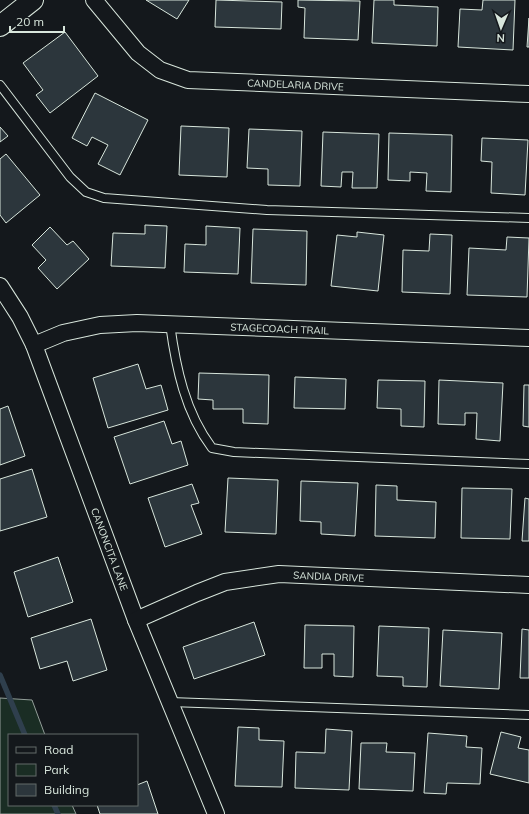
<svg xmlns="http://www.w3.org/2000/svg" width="529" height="814" viewBox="0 0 529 814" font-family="Mulish,sans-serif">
  <rect width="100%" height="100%" fill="#14181c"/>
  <!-- green -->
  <polygon fill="#1a2d24" stroke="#939e99" points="0,698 32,700 45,735 9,735 9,805 72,805 76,814 0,814"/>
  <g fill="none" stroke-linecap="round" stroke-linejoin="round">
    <!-- stream -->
    <g stroke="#2f3f4d" stroke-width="5.5">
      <polyline points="0,675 25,735"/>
      <polyline points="54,805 58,814"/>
    </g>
  </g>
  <!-- building -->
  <g fill="#2c363c" stroke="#d8e6dc">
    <polygon points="146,0 189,0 177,19"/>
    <polygon points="216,0 282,2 281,29 215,27"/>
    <polygon points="298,0 360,1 358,40 304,38 305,8 298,7"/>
    <polygon points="374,0 394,0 394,5 438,7 437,46 372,43"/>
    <polygon points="483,0 515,0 513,50 458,47 460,9 482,10"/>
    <polygon points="529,18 529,47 527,47"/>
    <polygon points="65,32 98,76 50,113 36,95 43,90 23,63"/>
    <polygon points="95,93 148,120 120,175 98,164 108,145 92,137 87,146 72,138"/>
    <polygon points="181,126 229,128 227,177 179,175"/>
    <polygon points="0,127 8,136 0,142"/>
    <polygon points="249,129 302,131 300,186 268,185 268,169 247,168"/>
    <polygon points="323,132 379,134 377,188 352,188 353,172 342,172 341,187 321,186"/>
    <polygon points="389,133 452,135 451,192 426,191 427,173 410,172 410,181 388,180"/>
    <polygon points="482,138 528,140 525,195 491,193 492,162 481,161"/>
    <polygon points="6,154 40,195 6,223 0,215 0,159"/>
    <polygon points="145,225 167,226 165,268 111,266 113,233 145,234"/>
    <polygon points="206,226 240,228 238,274 184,272 185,244 206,245"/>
    <polygon points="50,227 67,245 73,241 89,259 57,289 38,268 46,260 32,245"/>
    <polygon points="253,229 307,231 306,285 251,283"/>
    <polygon points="357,232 384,235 378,291 331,286 337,235 357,237"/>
    <polygon points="430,234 452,235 450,294 402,292 403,250 429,251"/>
    <polygon points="507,237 529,238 527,297 467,295 469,248 506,250"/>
    <polygon points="138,364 146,389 161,385 168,410 108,428 93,378"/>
    <polygon points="199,373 269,375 268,424 243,423 243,409 213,409 213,400 198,399"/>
    <polygon points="295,377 346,379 345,409 294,408"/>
    <polygon points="378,380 425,381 424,427 401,426 401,409 377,408"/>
    <polygon points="439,380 503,383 500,441 476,439 477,413 465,413 465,425 438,424"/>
    <polygon points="524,385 529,385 529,427 523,426"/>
    <polygon points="8,406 25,456 0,465 0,409"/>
    <polygon points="164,421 172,444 181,441 188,465 130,484 114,437"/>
    <polygon points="32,469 47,517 0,531 0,479"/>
    <polygon points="228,478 278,480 276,534 225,532"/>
    <polygon points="301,481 358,483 355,536 321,534 321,522 300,521"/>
    <polygon points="192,484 199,503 191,505 202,534 165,547 148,498"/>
    <polygon points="376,485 397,486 397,500 436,502 435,538 375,536"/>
    <polygon points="462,488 512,489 510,539 461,538"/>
    <polygon points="525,498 529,499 529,541 522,541"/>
    <polygon points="58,557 73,602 28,617 14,572"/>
    <polygon points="91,619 107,670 73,681 67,661 40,669 31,638"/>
    <polygon points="254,622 265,655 194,679 183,647"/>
    <polygon points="305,625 354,626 353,677 334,676 334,654 322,654 322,668 304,668"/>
    <polygon points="379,626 429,628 427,687 403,686 403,677 377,676"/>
    <polygon points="522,629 529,630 529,678 520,678"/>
    <polygon points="443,630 502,633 499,689 440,686"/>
    <polygon points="238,727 259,728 259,740 284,741 282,787 235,786"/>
    <polygon points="326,729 352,731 349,790 295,788 296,752 325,753"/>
    <polygon points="501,732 521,737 518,748 529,750 529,783 490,774"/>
    <polygon points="428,733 467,736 466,747 482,748 480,784 447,783 446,794 424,793"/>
    <polygon points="361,743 387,743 386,752 415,753 413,791 359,789"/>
    <polygon points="147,781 158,814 100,814 97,805 137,805 137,785"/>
  </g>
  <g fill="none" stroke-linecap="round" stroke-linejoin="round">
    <!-- service casing -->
    <g stroke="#d8e6dc" stroke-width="10">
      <g id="service">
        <polyline points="0,85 70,177 86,192 104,198 267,210 529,218"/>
        <path d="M170,324C176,368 185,412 212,448L234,452L529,464"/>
        <polyline points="170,702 529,715"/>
      </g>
    </g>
    <!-- minor casing -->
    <g stroke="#d8e6dc" stroke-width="18">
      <g id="minor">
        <path id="s1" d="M94,0L138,53L160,70L188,80L529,94"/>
        <path id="s2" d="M0,286L20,317L34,345L136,620L216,814"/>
        <path id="s3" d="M34,345L63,333L100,325L137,323L529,338"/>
        <path id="s4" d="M136,620L197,593L225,582L279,574L529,585"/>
      </g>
    </g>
    <!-- tertiary casing -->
    <g stroke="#d8e6dc" stroke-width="22">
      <polyline id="tertiary" points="0,26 33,0"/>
    </g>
    <!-- service -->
    <use href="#service" stroke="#14181c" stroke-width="8"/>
    <!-- minor -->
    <use href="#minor" stroke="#14181c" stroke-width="16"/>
    <!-- tertiary -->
    <use href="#tertiary" stroke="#14181c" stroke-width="20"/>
  </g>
  <g text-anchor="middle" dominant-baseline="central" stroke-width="3" stroke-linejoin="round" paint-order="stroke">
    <!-- street labels -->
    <g font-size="10" fill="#d8e6dc" stroke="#14181c">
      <text stroke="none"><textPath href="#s1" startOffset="234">CANDELARIA DRIVE</textPath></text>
      <text stroke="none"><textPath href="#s3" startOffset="249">STAGECOACH TRAIL</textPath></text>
      <text stroke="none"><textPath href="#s2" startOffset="286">CANONCITA LANE</textPath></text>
      <text stroke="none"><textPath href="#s4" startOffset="201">SANDIA DRIVE</textPath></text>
    </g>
  </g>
  <!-- legend -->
  <rect x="8" y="734" width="130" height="72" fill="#14181c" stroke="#626a69"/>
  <rect x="16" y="747" width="20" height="6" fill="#14181c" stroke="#626a69"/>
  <text x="44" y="754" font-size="12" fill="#d8e6dc">Road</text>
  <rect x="16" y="764" width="20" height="12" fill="#1a2d24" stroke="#626a69"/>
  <text x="44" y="774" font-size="12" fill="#d8e6dc">Park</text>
  <rect x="16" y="784" width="20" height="12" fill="#2c363c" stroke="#626a69"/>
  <text x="44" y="794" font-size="12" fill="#d8e6dc">Building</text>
  <!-- north arrow -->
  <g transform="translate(501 28) rotate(182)" stroke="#14181c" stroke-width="3" paint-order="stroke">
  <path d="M0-3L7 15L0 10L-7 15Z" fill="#d8e6dc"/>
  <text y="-6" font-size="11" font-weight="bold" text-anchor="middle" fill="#d8e6dc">N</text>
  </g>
  <!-- scale -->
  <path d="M10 26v6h54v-6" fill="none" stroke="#d8e6dc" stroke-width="2"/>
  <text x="16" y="26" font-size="12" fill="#d8e6dc" stroke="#14181c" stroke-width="3" paint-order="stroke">20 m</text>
</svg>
